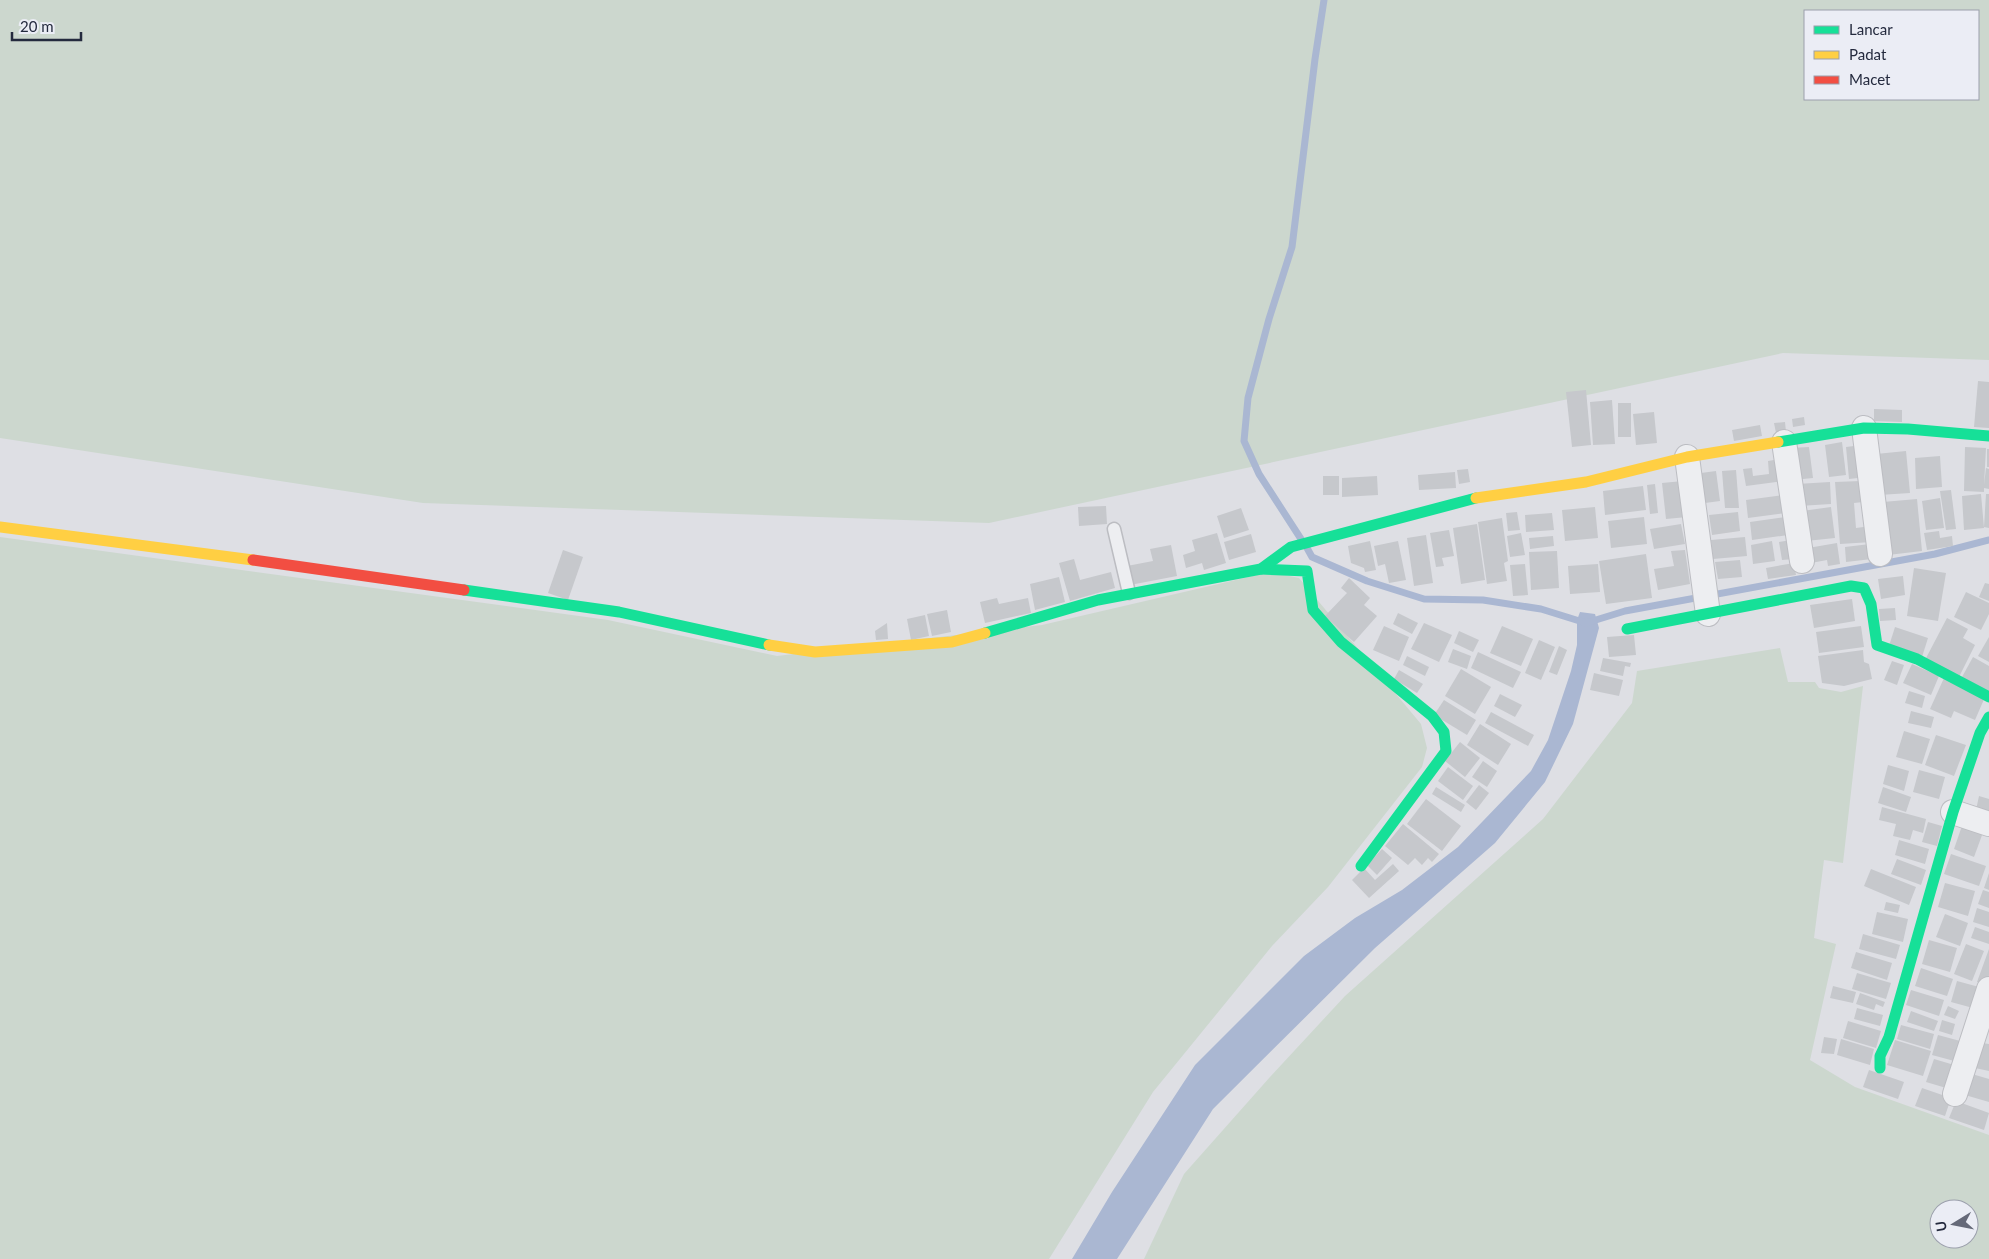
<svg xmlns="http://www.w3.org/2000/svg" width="1989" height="1259" viewBox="0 0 1989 1259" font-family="Lato,sans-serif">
  <rect width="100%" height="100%" fill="#dedfe4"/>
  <!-- green -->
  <g fill="#ccd7ce" fill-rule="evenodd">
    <path d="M0,0H1989V360L1783,353L989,523L423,503L0,438ZM1805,11H1978V99H1805Z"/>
    <polygon points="0,537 608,620 777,656 1042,625 1270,572 1299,578 1421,724 1427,748 1422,767 1328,887 1272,946 1153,1092 1049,1259 0,1259"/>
    <path d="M1780,648L1788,682H1815L1819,688L1841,692L1863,686L1843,863L1824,860L1814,938L1836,944L1810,1060L1855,1087L1989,1135V1259H1144L1184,1174L1270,1077L1345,996L1543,819L1632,703L1637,671ZM1939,1209H1969V1239H1939Z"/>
  </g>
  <!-- water -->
  <polygon fill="#aab7d2" points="1580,612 1595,614 1599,628 1573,724 1545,782 1495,843 1375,948 1213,1109 1117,1259 1072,1259 1112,1192 1195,1065 1304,956 1355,918 1402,890 1458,847 1531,771 1548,740 1571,671 1577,645 1577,620"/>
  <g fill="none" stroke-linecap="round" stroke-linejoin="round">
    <!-- stream -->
    <g stroke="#aab7d2" stroke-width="7">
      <polyline points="1301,539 1259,474 1244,441 1248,398 1269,319 1292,247 1315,59 1324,0"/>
      <polyline points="1307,548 1312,557 1367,581 1424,599 1483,600 1541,609 1586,623 1625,611 1935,554 1989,540"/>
    </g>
  </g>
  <!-- building -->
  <g fill="#c6c8cc">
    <polygon points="1978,381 1989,382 1989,428 1974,427"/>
    <polygon points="1586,390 1591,445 1572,447 1566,392"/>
    <polygon points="1612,400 1615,444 1593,445 1590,402"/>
    <rect x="1618" y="403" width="13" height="34"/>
    <polygon points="1874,409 1902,410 1902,422 1874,421"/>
    <polygon points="1654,412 1657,443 1636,445 1633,414"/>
    <polygon points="1804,417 1805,425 1793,427 1792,419"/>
    <polygon points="1785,422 1786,432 1776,433 1774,423"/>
    <polygon points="1760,425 1762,436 1734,441 1732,430"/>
    <polygon points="1842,442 1846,475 1829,477 1825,445"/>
    <polygon points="1854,446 1858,478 1849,479 1846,447"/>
    <polygon points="1809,447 1813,478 1793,480 1790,448"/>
    <polygon points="1965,447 1986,448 1984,485 1986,468 1989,469 1989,489 1984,488 1984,492 1964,491"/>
    <rect x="1987" y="449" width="2" height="18"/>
    <polygon points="1906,451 1910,493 1879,495 1876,454"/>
    <polygon points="1940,456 1942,487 1916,489 1915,458"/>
    <polygon points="1780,459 1783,481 1746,486 1743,469 1752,468 1753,476 1769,474 1768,461"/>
    <polygon points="1468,469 1470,482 1459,484 1457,470"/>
    <polygon points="1736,470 1739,508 1725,508 1722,471"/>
    <polygon points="1716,471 1720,501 1705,503 1701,473"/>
    <polygon points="1455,472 1456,488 1419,490 1418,475"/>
    <rect x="1323" y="476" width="16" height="19"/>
    <polygon points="1377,476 1378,495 1342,497 1342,478"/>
    <polygon points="1683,481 1687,517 1666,519 1662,483"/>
    <polygon points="1861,481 1863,502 1854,503 1856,528 1871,526 1872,542 1840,544 1835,482"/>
    <polygon points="1830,482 1831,504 1799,506 1797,484"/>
    <polygon points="1655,484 1658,513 1650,514 1647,485"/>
    <polygon points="1643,486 1646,510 1605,515 1603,491"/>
    <polygon points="1951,490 1956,529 1946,530 1940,491"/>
    <polygon points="1981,494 1984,528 1964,530 1962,496"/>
    <polygon points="1986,494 1989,494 1989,528 1984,527"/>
    <polygon points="1784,495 1786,513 1748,518 1746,500"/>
    <polygon points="1940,498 1944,528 1926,530 1922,501"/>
    <polygon points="1917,499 1922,551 1888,555 1883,502"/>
    <polygon points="1106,506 1107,524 1079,526 1078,507"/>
    <polygon points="1595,507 1598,538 1565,541 1562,510"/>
    <polygon points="1831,507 1835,538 1806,541 1802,511"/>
    <polygon points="1241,508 1249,530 1224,538 1217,516"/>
    <polygon points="1517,512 1520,530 1508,531 1506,513"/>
    <polygon points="1738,512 1740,531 1712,535 1709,515"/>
    <polygon points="1552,513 1554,530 1526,532 1525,515"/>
    <polygon points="1644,517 1647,544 1611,548 1608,521"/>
    <polygon points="1786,517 1788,535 1752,540 1750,522"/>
    <polygon points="1502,518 1508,561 1504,563 1507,581 1487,584 1478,522"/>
    <polygon points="1477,524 1485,580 1461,584 1453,528"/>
    <polygon points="1681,524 1685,544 1654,549 1650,529"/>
    <polygon points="1449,530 1454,556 1442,558 1444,566 1436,567 1430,533"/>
    <polygon points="1939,531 1940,538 1952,536 1953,546 1927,550 1924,533"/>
    <polygon points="1217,533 1226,563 1204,570 1202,563 1186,568 1183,555 1195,551 1192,540"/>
    <polygon points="1521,533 1525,555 1510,557 1507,536"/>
    <polygon points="1251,534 1256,552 1229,560 1224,542"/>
    <polygon points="1426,535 1433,583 1414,586 1407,538"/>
    <polygon points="1553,536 1554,546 1530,549 1529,538"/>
    <polygon points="1745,537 1747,556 1713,559 1711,540"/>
    <polygon points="1791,540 1794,559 1782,560 1779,542"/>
    <polygon points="1370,541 1376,570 1365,572 1364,568 1351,563 1348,546"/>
    <polygon points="1398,541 1406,580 1389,583 1385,564 1378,566 1374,546"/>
    <polygon points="1772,541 1775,561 1753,564 1751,545"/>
    <polygon points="1837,543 1840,564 1828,566 1827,560 1811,563 1808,548"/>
    <polygon points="1870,544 1872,559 1846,562 1845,547"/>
    <polygon points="1171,545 1177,576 1130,585 1127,566 1153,561 1150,549"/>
    <polygon points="563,550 583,557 568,600 548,593"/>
    <polygon points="1685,550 1690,584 1658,590 1654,569 1674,566 1671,551"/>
    <polygon points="1557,551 1559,588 1531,590 1529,552"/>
    <polygon points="1646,554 1652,598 1606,604 1599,561"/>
    <polygon points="1074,559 1080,580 1111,572 1115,588 1070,601 1059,563"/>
    <polygon points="1740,560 1742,577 1718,579 1715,562"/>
    <polygon points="1794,563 1796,575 1768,579 1766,568"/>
    <polygon points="1525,564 1528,595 1513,596 1510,565"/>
    <polygon points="1598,564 1600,592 1570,594 1568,566"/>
    <polygon points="1914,568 1946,573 1938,621 1907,616"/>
    <polygon points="1903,576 1905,595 1881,599 1878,579"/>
    <polygon points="1059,577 1065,602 1035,610 1030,584"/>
    <polygon points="1349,578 1370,598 1364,605 1377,616 1354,642 1325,616 1347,593 1341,588"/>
    <polygon points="1985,583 1989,584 1989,601 1979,597"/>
    <polygon points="1966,592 1989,603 1989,614 1981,630 1954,617"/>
    <polygon points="997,598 999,604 1028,598 1031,613 985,623 980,602"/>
    <polygon points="1852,599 1855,621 1814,628 1810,605"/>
    <polygon points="1895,608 1896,620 1880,621 1879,609"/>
    <polygon points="947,610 951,632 932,636 927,614"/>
    <polygon points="1398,613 1418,623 1412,634 1393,624"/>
    <polygon points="925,615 929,636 911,640 907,619"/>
    <polygon points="1947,618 1968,629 1963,638 1975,645 1959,677 1925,660"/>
    <polygon points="887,623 888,639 876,640 875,631"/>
    <polygon points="1424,623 1452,635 1439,662 1411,649"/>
    <polygon points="1384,626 1409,637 1399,661 1373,650"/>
    <polygon points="1502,626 1533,639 1521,666 1490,653"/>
    <polygon points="1861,626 1864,647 1819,653 1816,632"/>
    <polygon points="1895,627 1928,638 1922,657 1889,646"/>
    <polygon points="1459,631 1479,640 1473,652 1454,643"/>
    <polygon points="1634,635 1636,655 1609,657 1607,637"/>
    <polygon points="1989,637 1989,662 1978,656"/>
    <polygon points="1539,640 1555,647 1541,680 1525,673"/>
    <polygon points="1559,646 1567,650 1557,675 1549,672"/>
    <polygon points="1453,649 1471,656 1467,669 1448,662"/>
    <polygon points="1863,650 1864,662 1869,664 1872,679 1844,686 1822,683 1818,656"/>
    <polygon points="1478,652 1521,672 1513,688 1471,668"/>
    <polygon points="1407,656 1429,667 1425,676 1403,665"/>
    <polygon points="1973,657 1989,666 1989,692 1962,677"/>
    <polygon points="1603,658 1631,663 1630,667 1625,666 1623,676 1600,671"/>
    <polygon points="1892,661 1904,665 1897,685 1884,680"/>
    <polygon points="1912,664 1939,676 1931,695 1903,683"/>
    <polygon points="1461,669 1491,687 1475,714 1445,696"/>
    <polygon points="1399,670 1423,684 1417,693 1394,679"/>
    <polygon points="1594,673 1623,680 1619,696 1590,690"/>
    <polygon points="1944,678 1985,697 1975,720 1954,711 1951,718 1930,709"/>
    <polygon points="1909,691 1925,696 1922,708 1905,703"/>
    <polygon points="1500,694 1522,705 1515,717 1494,706"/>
    <polygon points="1444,700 1476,720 1467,735 1434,715"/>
    <polygon points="1911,711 1934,717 1931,728 1908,723"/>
    <polygon points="1491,712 1534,735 1528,746 1485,723"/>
    <polygon points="1480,724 1511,744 1498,765 1467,745"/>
    <polygon points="1904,731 1930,739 1922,764 1896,757"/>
    <polygon points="1936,735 1966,745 1954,776 1925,765"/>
    <polygon points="1460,742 1480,758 1465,777 1445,761"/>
    <polygon points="1483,761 1497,771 1487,787 1472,777"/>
    <polygon points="1888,765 1909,771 1904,791 1883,784"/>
    <polygon points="1448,767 1473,786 1463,800 1438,781"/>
    <polygon points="1919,770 1945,777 1939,799 1913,792"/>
    <polygon points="1479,785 1489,793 1476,810 1466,802"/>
    <polygon points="1436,787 1465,805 1461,812 1432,794"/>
    <polygon points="1883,787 1911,797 1906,812 1878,803"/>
    <polygon points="1979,796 1989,799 1989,814 1976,810"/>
    <polygon points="1426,799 1461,826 1442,851 1407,824"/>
    <polygon points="1882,807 1926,819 1923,833 1913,830 1910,840 1893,836 1896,824 1879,820"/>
    <polygon points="1964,820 1985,827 1974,857 1954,849"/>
    <polygon points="1928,822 1942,826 1937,846 1922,842"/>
    <polygon points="1403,824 1439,854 1432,862 1428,858 1422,865 1415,858 1408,865 1385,846"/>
    <polygon points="1899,840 1929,849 1925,864 1895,855"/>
    <polygon points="1382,849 1392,858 1377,875 1367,865"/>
    <polygon points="1951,854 1986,866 1979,886 1944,874"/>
    <polygon points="1897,859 1926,870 1921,885 1891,874"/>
    <polygon points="1393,864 1399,871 1369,898 1352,880 1364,868 1375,880"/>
    <polygon points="1871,869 1916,887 1909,905 1864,886"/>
    <polygon points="1989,873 1989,890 1984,888"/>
    <polygon points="1945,883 1975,891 1968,916 1938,907"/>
    <polygon points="1983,890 1989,892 1989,908 1978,904"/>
    <polygon points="1886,902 1900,905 1898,913 1884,910"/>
    <polygon points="1977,908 1989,912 1989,927 1973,922"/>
    <polygon points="1877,912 1908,919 1903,942 1872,934"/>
    <polygon points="1945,914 1968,923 1960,946 1936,937"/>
    <polygon points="1975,927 1989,932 1989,944 1971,938"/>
    <polygon points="1863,934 1900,945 1896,959 1859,949"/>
    <polygon points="1929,940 1957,948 1950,972 1922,964"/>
    <polygon points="1966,944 1984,951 1972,981 1954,974"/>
    <polygon points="1989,949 1989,975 1986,984 1977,982"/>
    <polygon points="1856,952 1892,963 1887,980 1851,968"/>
    <polygon points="1921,968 1953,979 1947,996 1915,986"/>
    <polygon points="1857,973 1891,983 1886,999 1852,989"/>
    <polygon points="1957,981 1979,987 1973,1008 1951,1002"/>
    <polygon points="1833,986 1856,992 1853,1003 1830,998"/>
    <polygon points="1911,990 1944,1000 1939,1016 1906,1005"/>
    <polygon points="1860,993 1885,1002 1883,1007 1876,1004 1874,1010 1856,1004"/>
    <polygon points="1948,1006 1959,1011 1955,1019 1944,1015"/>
    <polygon points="1857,1008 1883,1015 1880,1026 1854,1019"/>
    <polygon points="1911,1011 1938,1021 1934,1031 1907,1022"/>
    <polygon points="1942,1020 1955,1024 1952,1035 1939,1031"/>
    <polygon points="1848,1021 1881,1031 1876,1048 1843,1038"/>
    <polygon points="1901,1025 1934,1034 1930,1049 1897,1039"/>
    <polygon points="1938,1035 1964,1042 1958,1062 1932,1055"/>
    <polygon points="1824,1037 1837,1039 1834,1054 1821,1053"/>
    <polygon points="1841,1039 1874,1049 1870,1065 1837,1055"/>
    <polygon points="1895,1040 1931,1051 1923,1076 1887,1065"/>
    <polygon points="1982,1043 1989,1044 1989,1071 1975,1068"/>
    <polygon points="1934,1059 1961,1067 1953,1090 1926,1082"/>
    <polygon points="1869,1070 1904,1082 1898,1099 1863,1087"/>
    <polygon points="1972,1074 1989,1079 1989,1102 1965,1095"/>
    <polygon points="1922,1088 1951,1098 1945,1116 1915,1106"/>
    <polygon points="1956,1101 1989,1113 1984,1130 1949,1118"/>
  </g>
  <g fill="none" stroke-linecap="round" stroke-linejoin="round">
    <!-- lane casing -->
    <g stroke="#bcbdc2" stroke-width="15">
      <polyline id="lane" points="1114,529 1129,593"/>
    </g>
    <!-- street casing -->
    <g stroke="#bcbdc2" stroke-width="26">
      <g id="street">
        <polyline points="1864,428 1880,554"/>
        <polyline points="1784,442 1802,561"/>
        <polyline points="1687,457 1708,614"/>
        <polyline points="1953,812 1989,824"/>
        <polyline points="1955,1094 1989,989"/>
      </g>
    </g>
    <!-- lane -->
    <use href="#lane" stroke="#edeef1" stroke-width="12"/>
    <!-- street -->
    <use href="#street" stroke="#edeef1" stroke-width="24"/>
    <!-- fast -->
    <g stroke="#16e098" stroke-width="11">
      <polyline points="1778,442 1864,428 1908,429 1989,436"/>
      <polyline points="1261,569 1307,571 1313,610 1341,642 1432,716 1444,732 1446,751 1361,866"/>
      <polyline points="464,590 619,612 769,645"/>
      <polyline points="1627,629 1851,586 1864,588 1871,604 1877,645 1917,659 1989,697"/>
      <polyline points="985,633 1098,600 1261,569 1291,547 1476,498"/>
      <polyline points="1880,1068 1880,1056 1889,1037 1953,812 1980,733 1989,717"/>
    </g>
    <!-- slow -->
    <g stroke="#ffcf43" stroke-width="11">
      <polyline points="1476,498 1586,482 1687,457 1778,442"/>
      <polyline points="0,527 253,560"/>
      <polyline points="769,645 815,652 952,642 985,633"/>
    </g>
    <!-- jam -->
    <polyline stroke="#f24e42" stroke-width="11" points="253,560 464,590"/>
  </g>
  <!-- legend -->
  <rect x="1804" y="10" width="175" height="90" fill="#ebedf5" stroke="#9b9fac"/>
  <rect x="1814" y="26" width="25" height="8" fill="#16e098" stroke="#9b9fac"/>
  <text x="1849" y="35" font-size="15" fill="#242a3e">Lancar</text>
  <rect x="1814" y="51" width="25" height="8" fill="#ffcf43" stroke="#9b9fac"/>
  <text x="1849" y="60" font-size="15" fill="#242a3e">Padat</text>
  <rect x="1814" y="76" width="25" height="8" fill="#f24e42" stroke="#9b9fac"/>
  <text x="1849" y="85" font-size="15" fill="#242a3e">Macet</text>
  <!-- north arrow -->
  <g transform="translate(1954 1224) rotate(260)"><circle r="24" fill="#ebedf5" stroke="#9b9fac"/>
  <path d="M0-4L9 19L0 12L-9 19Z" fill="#656978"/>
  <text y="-8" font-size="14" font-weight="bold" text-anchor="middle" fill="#242a3e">U</text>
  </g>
  <!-- scale -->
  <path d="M12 32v8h69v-8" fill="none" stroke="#242a3e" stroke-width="2.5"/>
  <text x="20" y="32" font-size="15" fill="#242a3e" stroke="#ebedf5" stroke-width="4" paint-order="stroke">20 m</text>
</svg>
